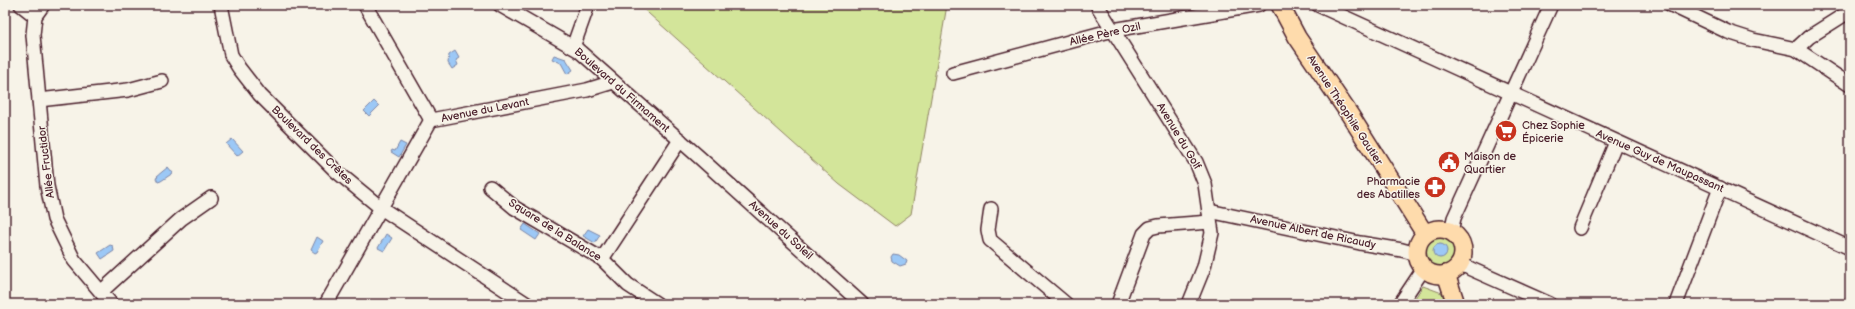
<svg xmlns="http://www.w3.org/2000/svg" width="1855" height="309" viewBox="0 0 1855 309" font-family="'Balsamiq Sans',sans-serif">
  <rect width="100%" height="100%" fill="#f7f3e8"/>
  <filter id="ink" filterUnits="userSpaceOnUse"><feTurbulence type="fractalNoise" baseFrequency=".025" numOctaves="2"/><feDisplacementMap in="SourceGraphic" scale="8" xChannelSelector="R" yChannelSelector="G"/><feConvolveMatrix kernelMatrix="1 2 1 2 8 2 1 2 1" color-interpolation-filters="sRGB"/></filter>
  <g filter="url(#ink)">
    <!-- green -->
    <g fill="#d3e59a" stroke="#8e8262">
      <polygon points="639,5 947,5 911,214 895,226 839,184"/>
      <circle cx="1440" cy="251" r="16"/>
      <polygon points="1423,286 1442,293 1446,304 1411,304"/>
    </g>
    <!-- water -->
    <g fill="#9cc8f6" stroke="#7b84a5">
      <polygon points="455,51 459,58 456,60 458,65 452,69 448,63 449,55"/>
      <polygon points="554,55 566,59 573,70 567,74 561,63 552,59"/>
      <polygon points="374,101 379,106 369,116 364,111"/>
      <polygon points="232,139 243,151 237,156 226,144"/>
      <polygon points="400,142 406,145 399,157 391,152 392,150 395,151"/>
      <polygon points="168,167 173,173 161,181 158,182 156,178 158,177 157,176"/>
      <polygon points="525,224 540,234 536,240 521,230"/>
      <polygon points="588,229 600,235 595,243 583,236"/>
      <polygon points="386,234 392,238 384,251 378,248"/>
      <polygon points="317,237 323,241 317,252 315,253 311,250"/>
      <circle cx="1440" cy="251" r="7"/>
      <polygon points="110,245 113,246 114,251 102,259 98,253"/>
      <polygon points="893,254 899,255 907,261 906,264 900,266 892,261 891,257"/>
    </g>
    <g fill="none" stroke-linecap="round" stroke-linejoin="round">
      <!-- minor casing -->
      <g stroke="#4a1f2b" stroke-width="16">
        <g id="minor">
          <polyline points="21,5 35,16"/>
          <polyline points="43,5 35,16 33,35 47,186 54,219 74,260 111,304"/>
          <polyline points="221,5 231,55 239,68 260,95 336,171 381,208 527,304"/>
          <polyline points="365,5 431,120"/>
          <polyline points="500,5 578,50 699,157 862,304"/>
          <polyline points="1097,5 1196,162 1205,184 1212,233 1204,267 1189,304"/>
          <polyline points="1318,5 1850,248"/>
          <polyline points="1671,5 1728,32 1753,40 1796,49 1850,85"/>
          <polyline points="573,47 588,5"/>
          <polyline points="1796,49 1809,37 1850,11"/>
          <polyline points="953,73 1113,30 1259,5"/>
          <polyline points="39,100 128,90 162,81"/>
          <polyline points="490,187 515,208 602,259 628,285 657,304"/>
          <polyline points="991,209 988,230 990,240 1066,304"/>
          <polyline points="1209,211 1360,243 1402,250 1417,254"/>
          <polyline points="1580,228 1616,142"/>
          <polyline points="1451,232 1454,218 1551,5"/>
          <polyline points="602,259 680,140"/>
          <polyline points="1460,263 1471,269 1550,304"/>
          <polyline points="102,291 181,219 211,198"/>
          <polyline points="326,304 431,120 587,90 613,82"/>
          <polyline points="1118,304 1144,234 1150,228 1158,226 1210,222"/>
          <polyline points="1400,304 1424,268"/>
          <polyline points="1676,304 1720,188"/>
        </g>
      </g>
      <!-- major casing -->
      <g stroke="#4a1f2b" stroke-width="20">
        <g id="major">
          <polyline points="1280,5 1297,37 1350,115 1425,234"/>
          <circle cx="1440" cy="252" r="23"/>
          <polyline points="1446,274 1456,304"/>
        </g>
      </g>
      <!-- minor -->
      <use href="#minor" stroke="#f7f3e8" stroke-width="13"/>
      <!-- major -->
      <use href="#major" stroke="#fedbac" stroke-width="17"/>
    </g>
  </g>
  <!-- icons -->
  <defs>
    <g id="supermarket-disc" transform="scale(1.15)"><circle r="9.5" fill="#c8321e" stroke="#f7f3e8"/><path d="M-6-5.5h2.5l.6 2H6L4.5 2H-2.5L-4.4-4H-6ZM-1.5 3.2a1.3 1.3 0 1 0 .1 0ZM3 3.2a1.3 1.3 0 1 0 .1 0Z" fill="#fff"/></g>
    <g id="civic-disc" transform="scale(1.15)"><circle r="9.5" fill="#c8321e" stroke="#f7f3e8"/><path d="M-.6-6.5H3V-4.5H.6V-3L4-1V1h2V6H-6V1h2V-1L-.6-3ZM-1.2 2.5V6h2.4V2.5Z" fill="#fff"/></g>
    <g id="pharmacy-disc" transform="scale(1.15)"><circle r="9.5" fill="#c8321e" stroke="#f7f3e8"/><path d="M-2-6h4v4h4v4h-4v4h-4v-4h-4v-4h4Z" fill="#fff"/></g>
  </defs>
  <g fill-rule="evenodd">
    <use href="#supermarket-disc" x="1506" y="131"/>
    <use href="#civic-disc" x="1449" y="162"/>
    <use href="#pharmacy-disc" x="1435" y="187"/>
  </g>
  <g text-anchor="middle" dominant-baseline="central" stroke-width="3" stroke-linejoin="round" paint-order="stroke">
    <!-- street labels -->
    <g font-size="11" fill="#4a1f2b" stroke="#f7f3e8">
      <text transform="translate(1105 34) rotate(-13)">Allée Père Ozil</text>
      <text transform="translate(622 90) rotate(41)">Boulevard du Firmament</text>
      <text transform="translate(485 110) rotate(-11)">Avenue du Levant</text>
      <text transform="translate(1345 110) rotate(57)">Avenue Théophile Gautier</text>
      <text transform="translate(1179 136) rotate(59)">Avenue du Golf</text>
      <text transform="translate(312 145) rotate(44)">Boulevard des Crêtes</text>
      <text transform="translate(1660 161) rotate(24)">Avenue Guy de Maupassant</text>
      <text transform="translate(46 162) rotate(-97)">Allée Fructidor</text>
      <text transform="translate(555 230) rotate(32)">Square de la Balance</text>
      <text transform="translate(781 230) rotate(42)">Avenue du Soleil</text>
      <text transform="translate(1313 232) rotate(12)">Avenue Albert de Ricaudy</text>
    </g>
    <!-- poi labels -->
    <g font-size="11" fill="#4a1f2b" stroke="#f7f3e8" text-anchor="start">
      <text x="1522" y="125">Chez Sophie<tspan x="1522" dy="13">Épicerie</tspan></text>
      <text x="1464" y="156">Maison de<tspan x="1464" dy="13">Quartier</tspan></text>
      <text x="1420" y="181" text-anchor="end">Pharmacie<tspan x="1420" dy="13">des Abatilles</tspan></text>
    </g>
  </g>
  <!-- margin -->
  <rect width="1855" height="309" fill="none" stroke="#f7f3e8" stroke-width="20"/>
  <rect x="10" y="10" width="1835" height="289" fill="none" stroke="#4a1f2b" stroke-width="1.5" filter="url(#ink)"/>
</svg>
